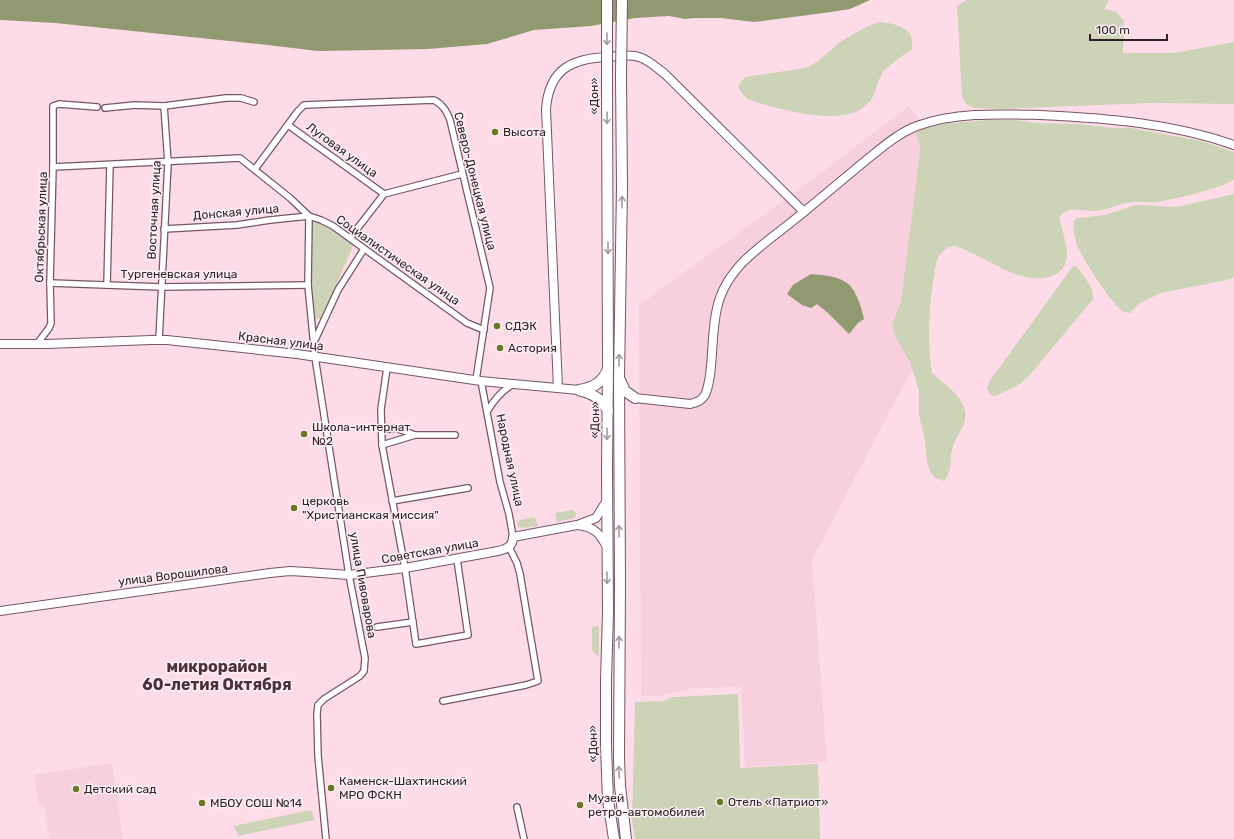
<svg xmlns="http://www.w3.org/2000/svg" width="1234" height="839" viewBox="0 0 1234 839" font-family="Rubik,sans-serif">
  <rect width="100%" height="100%" fill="#fddce7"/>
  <!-- built -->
  <g fill="#f8cfdd">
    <polygon points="909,106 938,142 924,346 812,560 827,762 745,767 741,687 693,688 658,696 641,696 639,305 805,185"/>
    <polygon points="112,763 123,839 49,839 44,804 39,804 34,775"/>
  </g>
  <!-- green -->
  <g fill="#ccd3b6">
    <polygon points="966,0 1107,0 1108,2 1104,9 1116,12 1124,21 1123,53 1174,53 1234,42 1234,104 1152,103 1000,109 974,108 966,104 962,96 957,6"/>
    <path d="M879,22C890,23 905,25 911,36C912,39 912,45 912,49C905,54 886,67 882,74C873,89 878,98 861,109C852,115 839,116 828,116C812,117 762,106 748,99C744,96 741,92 738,87L741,81L746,77L806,68L818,61L840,42L868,26Z"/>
    <path d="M988,120H1016L1036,123L1077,124L1116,128H1131L1201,141L1234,152V180C1215,190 1179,198 1157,202C1149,203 1140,201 1132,202C1120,203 1105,211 1093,211C1080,211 1069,205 1059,217C1062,229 1067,244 1067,256C1066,265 1062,272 1054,275C1026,288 994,262 969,252C965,250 959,247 955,246C948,246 941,252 938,258C935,265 935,274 933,282C929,311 927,343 932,373C946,386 972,401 964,424C961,431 956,438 953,446C949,458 953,472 944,481L936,478L931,473L927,462L925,441L919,415V391L910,362L896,338L892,325L901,302L920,151C920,149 921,147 920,145C920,141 915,138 917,133C921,124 977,121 988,120Z"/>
    <path d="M1234,194V277L1227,280L1161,293L1140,303L1130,313C1128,313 1124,312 1124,312C1112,306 1081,256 1076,243C1074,236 1073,228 1074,221L1077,218L1105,215L1136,205L1176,207Z"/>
    <polygon points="318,222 351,242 353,246 323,316 320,319 315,318 313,313 311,281 312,223"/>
    <path d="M1073,266L1077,267C1083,275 1095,289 1093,299L1030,375L1017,386L995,396L991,395L987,389L989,382Z"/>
    <polygon points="573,510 576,513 576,516 574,518 557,522 555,513"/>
    <polygon points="535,517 538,526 521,528 517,525 517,522 520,520"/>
    <polygon points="598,626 599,628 599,655 597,656 592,650 592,627"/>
    <polygon points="738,694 740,768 818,764 820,839 635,839 632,820 635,702 664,701 672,697"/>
    <polygon points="311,810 315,820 238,836 234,826"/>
  </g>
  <!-- water -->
  <g fill="#909970">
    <polygon points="0,0 870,0 850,9 824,13 754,22 721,18 694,18 685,19 669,16 635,18 591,26 534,30 487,44 428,49 318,51 259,44 55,23 0,20"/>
    <path d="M811,274C822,275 838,276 847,283C856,289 862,309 864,319L858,323L849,334L828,313L817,304L811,308L802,305L787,294L793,285Z"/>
  </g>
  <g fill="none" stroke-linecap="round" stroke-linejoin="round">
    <!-- street casing -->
    <g stroke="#735761" stroke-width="8">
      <g id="street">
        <polyline points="105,108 135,105 164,106 226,98 241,98 254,102"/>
        <polyline points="288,125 384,194"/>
        <polyline points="53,167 240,158 290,198 309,216 321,220 333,226 467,323 484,330"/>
        <path d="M255,169L298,111L304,105L434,100C443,105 446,110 450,120L490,288L476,380"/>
        <polyline points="164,229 237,225 270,220 309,216 308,285 315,357 349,575 365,658 364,671 360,676 324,699 318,705 317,714 318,756 326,839"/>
        <polyline points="350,238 384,194 462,174"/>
        <polyline points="50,283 162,287 308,285"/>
        <polyline points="107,285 110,165"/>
        <polyline points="159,340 168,163 164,106"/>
        <polyline points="314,342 338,290 364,249"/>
        <polyline points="37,344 49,328 51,323 50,283 53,167 53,106 59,104 97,107"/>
        <polyline points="387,368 381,409 382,445 405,568 416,644 468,635 457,559"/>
        <polyline points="481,381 500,482 509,514 513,537"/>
        <path d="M488,410C495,399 502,390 514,384"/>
        <polyline points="381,430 396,428 415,435"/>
        <polyline points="382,445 415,435 455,435"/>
        <polyline points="392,501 468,488"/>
        <polyline points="377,627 413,622"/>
        <polyline points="443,701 526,685 538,681 520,574 517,563 509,547"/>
        <polyline points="517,807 524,839"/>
      </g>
    </g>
    <!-- secondary casing -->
    <g stroke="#735761" stroke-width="10">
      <g id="secondary">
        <polyline points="0,344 47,344 151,340 167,340 297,354 481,381 579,390"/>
        <path d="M558,388L546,109C549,69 572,58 609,57C619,56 630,54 639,57C649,60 657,68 665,74L804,212"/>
        <path d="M635,398L690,404C696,403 702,400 705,395C708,389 709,381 710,375C713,353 712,330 717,308C721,290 732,273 745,260C764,242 785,228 805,211C827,193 848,175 870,157C885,145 899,133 917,126C956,112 999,114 1040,115C1105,118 1172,123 1234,145"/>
        <polyline points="580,524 596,518 607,500"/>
        <path d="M0,611L270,573L290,571L307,572L349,575L405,568L498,551C507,549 513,546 513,537L577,525C596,527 600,534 608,549"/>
      </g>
    </g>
    <!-- highway casing -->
    <g stroke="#735761" stroke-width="12">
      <g id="highway">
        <polyline points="621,77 622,187 619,378 620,584 619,758 620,786 626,839"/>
        <polyline points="607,79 608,368 607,469 608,613 606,680 606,746 608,800 614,839"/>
        <polyline points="620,380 625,391 635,398"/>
        <path d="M579,390C593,388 602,383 608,369"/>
        <path d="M581,391C594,394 601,399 608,411"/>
      </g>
    </g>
    <!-- street -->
    <use href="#street" stroke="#fff" stroke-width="5.5"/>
    <!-- secondary -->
    <use href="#secondary" stroke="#fff" stroke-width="8"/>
    <!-- highway -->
    <use href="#highway" stroke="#fff" stroke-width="10"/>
    <!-- highway-bridge casing -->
    <g stroke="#735761" stroke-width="12" stroke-linecap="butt">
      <g id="highway-bridge">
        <polyline points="607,0 607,79"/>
        <polyline points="621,77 622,0"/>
      </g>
    </g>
    <!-- highway-bridge -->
    <use href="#highway-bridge" stroke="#fff" stroke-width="10"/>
  </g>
  <!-- one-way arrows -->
  <defs><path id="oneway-shaft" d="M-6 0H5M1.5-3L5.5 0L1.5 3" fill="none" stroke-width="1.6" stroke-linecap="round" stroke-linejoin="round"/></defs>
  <g stroke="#a19c9d">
    <use href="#oneway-shaft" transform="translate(607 39) rotate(90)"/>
    <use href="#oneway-shaft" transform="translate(607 118) rotate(90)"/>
    <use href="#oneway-shaft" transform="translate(622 202) rotate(-89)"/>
    <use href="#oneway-shaft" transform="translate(608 248) rotate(90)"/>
    <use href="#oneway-shaft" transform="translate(619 360) rotate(-89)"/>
    <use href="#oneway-shaft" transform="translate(607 434) rotate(90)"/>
    <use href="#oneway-shaft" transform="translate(619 531) rotate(-91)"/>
    <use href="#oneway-shaft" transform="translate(607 578) rotate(89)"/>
    <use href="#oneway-shaft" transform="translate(619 642) rotate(-89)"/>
    <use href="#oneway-shaft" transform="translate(619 772) rotate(-93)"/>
  </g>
  <!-- markers -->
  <g fill="#6a7724" stroke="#fdf0f4" stroke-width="1.5">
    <circle cx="495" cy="132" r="4"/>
    <circle cx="497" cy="326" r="4"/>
    <circle cx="500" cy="348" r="4"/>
    <circle cx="304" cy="434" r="4"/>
    <circle cx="294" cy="508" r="4"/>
    <circle cx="331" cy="788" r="4"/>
    <circle cx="76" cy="789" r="4"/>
    <circle cx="720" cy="802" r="4"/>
    <circle cx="202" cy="803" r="4"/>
    <circle cx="580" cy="805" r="4"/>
  </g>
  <g text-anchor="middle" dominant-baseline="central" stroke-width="3" stroke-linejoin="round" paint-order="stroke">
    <!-- street labels -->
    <g font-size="12" fill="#2e2226" stroke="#fdf0f4">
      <text transform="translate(594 96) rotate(-90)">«Дон»</text>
      <text transform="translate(342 150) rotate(36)">Луговая улица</text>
      <text transform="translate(475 181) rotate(76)">Северо-Донецкая улица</text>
      <text transform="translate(154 210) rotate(-87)">Восточная улица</text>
      <text transform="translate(236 212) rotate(-5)">Донская улица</text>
      <text transform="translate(41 227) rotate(-88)">Октябрьская улица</text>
      <text transform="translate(398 260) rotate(35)">Социалистическая улица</text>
      <text x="179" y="274">Тургеневская улица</text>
      <text transform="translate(281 341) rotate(7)">Красная улица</text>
      <text transform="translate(595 420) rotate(-89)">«Дон»</text>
      <text transform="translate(510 460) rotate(78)">Народная улица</text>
      <text transform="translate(430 551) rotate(-10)">Советская улица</text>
      <text transform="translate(173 575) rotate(-7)">улица Ворошилова</text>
      <text transform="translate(363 585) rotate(80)">улица Пивоварова</text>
      <text transform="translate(593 744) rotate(-91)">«Дон»</text>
    </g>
    <!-- poi labels -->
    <g font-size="12" fill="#2e2226" stroke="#fdf0f4" text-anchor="start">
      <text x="503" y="132">Высота</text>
      <text x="505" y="326">СДЭК</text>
      <text x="508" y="348">Астория</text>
      <text x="312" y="427">Школа-интернат<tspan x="312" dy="14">№2</tspan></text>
      <text x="302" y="501">церковь<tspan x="302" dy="14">"Христианская миссия"</tspan></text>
      <text x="339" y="781">Каменск-Шахтинский<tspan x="339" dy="14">МРО ФСКН</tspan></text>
      <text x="84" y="789">Детский сад</text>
      <text x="588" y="798">Музей<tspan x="588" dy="14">ретро-автомобилей</tspan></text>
      <text x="728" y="802">Отель «Патриот»</text>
      <text x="210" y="803">МБОУ СОШ №14</text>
    </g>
    <!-- district labels -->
    <g font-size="16" font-weight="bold" fill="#4a313a" stroke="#fdf0f4">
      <text x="217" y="666">микрорайон<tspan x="217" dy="18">60-летия Октября</tspan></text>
    </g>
  </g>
  <!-- scale -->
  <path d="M1090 34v6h77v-6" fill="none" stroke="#2e2226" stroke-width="2"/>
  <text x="1096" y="34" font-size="12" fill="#2e2226" stroke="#fdf0f4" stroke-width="3" paint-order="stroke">100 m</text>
</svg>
